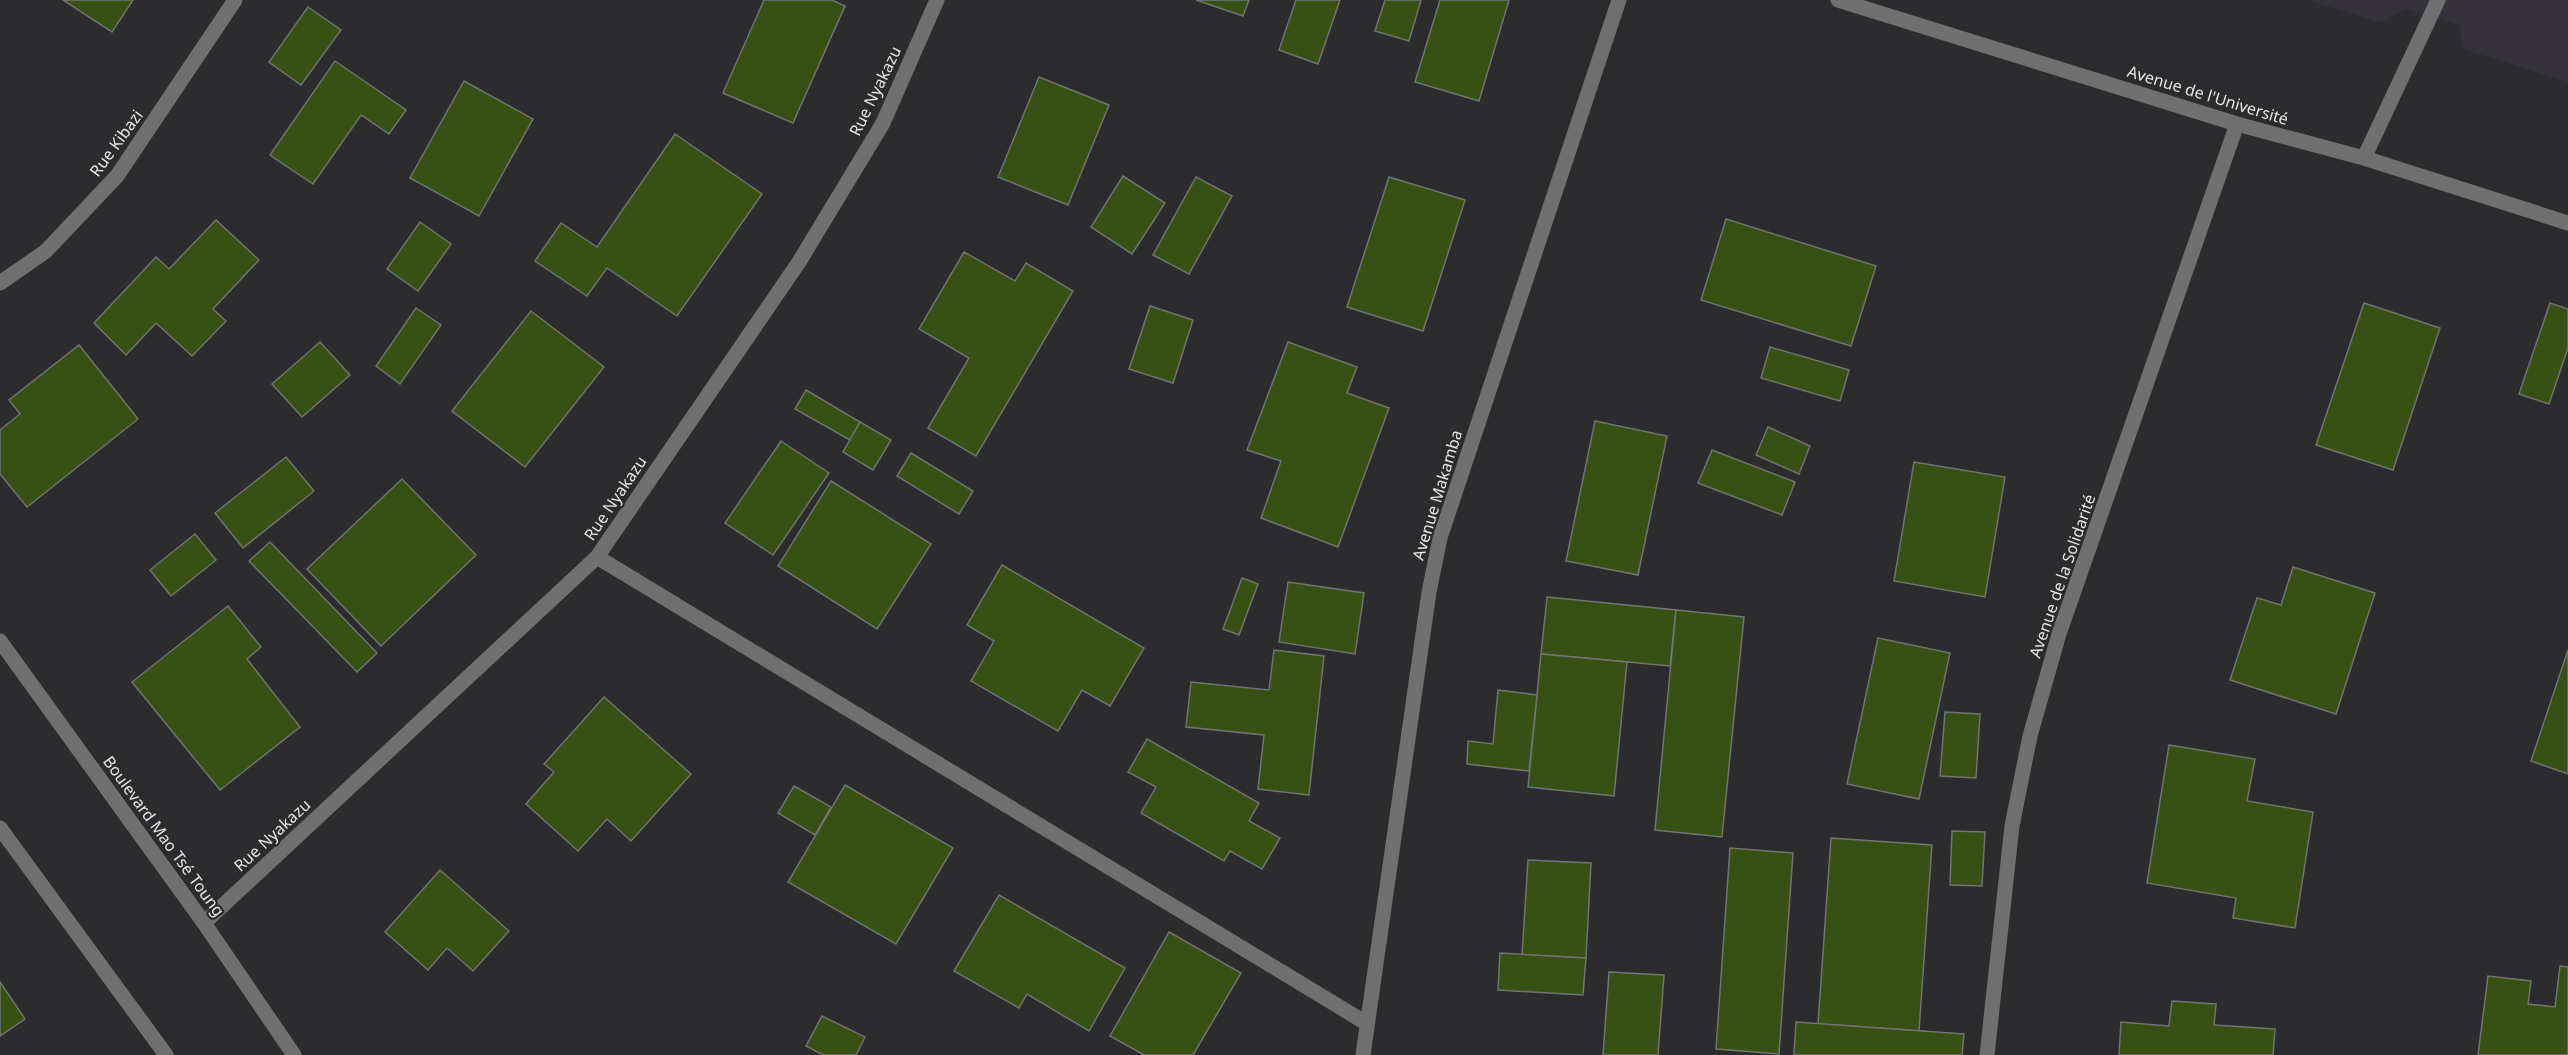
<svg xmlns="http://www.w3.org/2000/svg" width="2568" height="1055" viewBox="0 0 2568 1055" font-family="'Noto Sans',sans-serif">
  <rect width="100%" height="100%" fill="#2c2b2d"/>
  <!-- built -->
  <polygon fill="#35323a" points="2307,0 2568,0 2568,82 2463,49 2459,25 2405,9 2381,23"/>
  <!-- building -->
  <g fill="#375115" stroke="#727471" stroke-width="1.5">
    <polygon points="63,0 133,0 112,32"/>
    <polygon points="764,0 832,0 845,6 793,123 723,93"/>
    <polygon points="1196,0 1249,0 1243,16"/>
    <polygon points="1296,0 1340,0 1318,64 1279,50"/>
    <polygon points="1385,0 1421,0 1409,41 1375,31"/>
    <polygon points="1440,0 1509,0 1479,101 1415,82"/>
    <polygon points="308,7 341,30 301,85 269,62"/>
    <polygon points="335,61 406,110 389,134 361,115 313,184 270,155"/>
    <polygon points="1039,77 1109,105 1068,205 998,177"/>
    <polygon points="464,81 533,119 479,216 410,178"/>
    <polygon points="675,134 762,194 677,316 607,268 587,296 535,261 561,223 597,247"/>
    <polygon points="1123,176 1165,203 1132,254 1091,227"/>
    <polygon points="1196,177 1232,196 1189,274 1153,255"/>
    <polygon points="1389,177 1465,200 1423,331 1347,307"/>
    <polygon points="1726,219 1876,266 1851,346 1701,300"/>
    <polygon points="216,220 259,260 213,309 226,321 192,356 156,323 126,355 94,323 156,257 169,269"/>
    <polygon points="420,222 451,244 418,291 387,269"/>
    <polygon points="964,252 1015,281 1026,263 1073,291 976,456 928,428 969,358 919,329"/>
    <polygon points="2364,303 2440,328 2393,470 2316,445"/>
    <polygon points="2550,303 2568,309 2568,348 2549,404 2519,394"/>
    <polygon points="1150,306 1193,320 1173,383 1129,369"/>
    <polygon points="416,308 441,325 400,384 376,366"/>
    <polygon points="531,311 604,367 525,467 452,411"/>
    <polygon points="320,342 350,375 302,417 272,384"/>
    <polygon points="1288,342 1357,367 1347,393 1389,408 1338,547 1261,518 1281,461 1247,450"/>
    <polygon points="79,345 138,419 27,507 0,474 0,430 20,414 9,400"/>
    <polygon points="1770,347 1849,370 1840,401 1761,378"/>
    <polygon points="806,390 860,422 850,440 795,409"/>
    <polygon points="1595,421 1667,436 1638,575 1566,561"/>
    <polygon points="860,422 891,440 873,470 843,452"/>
    <polygon points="1768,427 1810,446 1799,474 1756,455"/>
    <polygon points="781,441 829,473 773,555 725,523"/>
    <polygon points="1712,450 1795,482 1782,515 1698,483"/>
    <polygon points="911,453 973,491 959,514 897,476"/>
    <polygon points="286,457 314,491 243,548 215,513"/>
    <polygon points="1914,462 2005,477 1985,597 1894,581"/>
    <polygon points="402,479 476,555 381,646 307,569"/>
    <polygon points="831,481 931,544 877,629 778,566"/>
    <polygon points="195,534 216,560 171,596 150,570"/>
    <polygon points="270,542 377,653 357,672 249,561"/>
    <polygon points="1002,565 1144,648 1110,706 1082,690 1058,731 971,681 994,641 967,625"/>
    <polygon points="2293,567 2375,593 2336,714 2230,680 2257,598 2281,605"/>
    <polygon points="1242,578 1258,584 1239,635 1223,629"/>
    <polygon points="1288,582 1364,593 1355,654 1279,642"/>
    <polygon points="1547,597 1676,610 1670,666 1541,654"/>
    <polygon points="228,606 261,647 247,659 300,727 220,790 132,682"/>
    <polygon points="1676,610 1744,617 1722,837 1655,830"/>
    <polygon points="1878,638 1950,653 1919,799 1847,784"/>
    <polygon points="1274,650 1324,656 1309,795 1258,789 1264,735 1186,727 1191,682 1269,690"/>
    <polygon points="2568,650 2568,774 2531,761"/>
    <polygon points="1541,654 1627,662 1614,796 1528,787"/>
    <polygon points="1498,690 1537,695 1529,771 1467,764 1468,741 1493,744"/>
    <polygon points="604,697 691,774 631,841 607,819 578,851 526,804 554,772 544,764"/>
    <polygon points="1945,712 1980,714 1976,778 1940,776"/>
    <polygon points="1147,739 1259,803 1249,821 1280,838 1262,869 1230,851 1224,861 1141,813 1156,787 1128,772"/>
    <polygon points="2169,745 2255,759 2247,801 2313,812 2295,928 2233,918 2236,898 2147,883"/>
    <polygon points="845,785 953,848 896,944 788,882"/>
    <polygon points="794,786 831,807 815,835 778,813"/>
    <polygon points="1952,831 1985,832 1982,886 1950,885"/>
    <polygon points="1831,838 1932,845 1919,1031 1818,1024"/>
    <polygon points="1730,848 1793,853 1779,1054 1716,1049"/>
    <polygon points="1528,860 1591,863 1586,958 1522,955"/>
    <polygon points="440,870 509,931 473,971 447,948 428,970 385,932"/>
    <polygon points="999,895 1125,968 1089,1031 1027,994 1019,1008 954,971"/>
    <polygon points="1169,932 1241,973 1193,1055 1144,1055 1110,1036"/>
    <polygon points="1500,953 1586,958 1583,995 1498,990"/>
    <polygon points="2560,966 2568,967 2568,1055 2478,1055 2488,976 2531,981 2528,1004 2555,1007"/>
    <polygon points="1609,972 1664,975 1658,1055 1603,1055"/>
    <polygon points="0,982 25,1019 0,1036"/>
    <polygon points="2172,1001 2216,1004 2214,1025 2275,1029 2273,1055 2119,1055 2121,1022 2169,1026"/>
    <polygon points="822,1016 865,1037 856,1055 823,1055 806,1046"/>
    <polygon points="1796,1022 1964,1034 1962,1055 1794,1055"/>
  </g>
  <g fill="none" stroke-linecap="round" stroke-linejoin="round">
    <!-- minor -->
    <g stroke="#707071" stroke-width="15">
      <polyline points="1838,0 2237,124 2364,158 2568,223"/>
      <polyline points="2364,158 2438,0"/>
      <polyline points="0,283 46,251 117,176 235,0"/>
      <polyline points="597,557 1366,1023"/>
      <polyline points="0,641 204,923 294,1055"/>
      <polyline points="0,828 166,1055"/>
      <polyline points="204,923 597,557 799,262 883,123 937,0"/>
      <polyline points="1363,1055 1429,592 1440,538 1619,0"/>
      <polyline points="1987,1055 2012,826 2030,736 2059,634 2237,124"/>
    </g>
  </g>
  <g text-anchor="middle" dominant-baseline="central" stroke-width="4.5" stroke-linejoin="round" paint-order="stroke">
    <!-- street labels -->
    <g font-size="16" fill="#e6e5e7" stroke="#2c2b2d">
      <text transform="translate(875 91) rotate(-64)">Rue Nyakazu</text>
      <text transform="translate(2208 95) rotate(17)">Avenue de l'Université</text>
      <text transform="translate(116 143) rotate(-54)">Rue Kibazi</text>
      <text transform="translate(1437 495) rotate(-73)">Avenue Makamba</text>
      <text transform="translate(615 498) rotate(-56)">Rue Nyakazu</text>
      <text transform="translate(2062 576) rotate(-71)">Avenue de la Solidarité</text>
      <text transform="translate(272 835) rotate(-43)">Rue Nyakazu</text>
      <text transform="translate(164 836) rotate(54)">Boulevard Mao Tsé Toung</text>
    </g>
  </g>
</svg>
